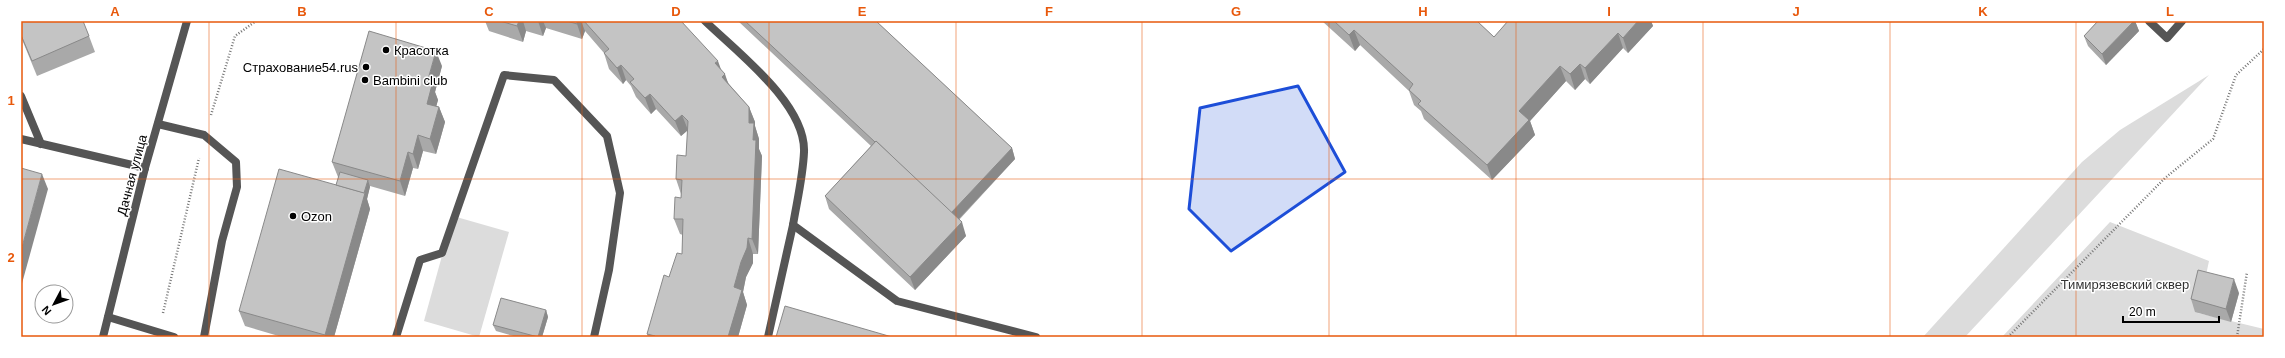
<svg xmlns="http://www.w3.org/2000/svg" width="2285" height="358" viewBox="0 0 2285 358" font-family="Arial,sans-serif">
  <rect width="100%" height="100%" fill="#fff"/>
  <!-- green -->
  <g fill="#dcdcdc">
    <polygon points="2209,75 1965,337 1923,337 2082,162 2120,130"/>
    <polygon points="453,216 509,232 479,337 424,321"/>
    <polygon points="2110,222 2209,261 2198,313 2264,329 2264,337 2002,337"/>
  </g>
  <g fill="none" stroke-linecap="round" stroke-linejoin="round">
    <!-- path -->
    <g stroke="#777" stroke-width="2.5" stroke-dasharray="1 2" stroke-linecap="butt">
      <polyline points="211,115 235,36 256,21"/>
      <polyline points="163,313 199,158"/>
      <polyline points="2008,337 2165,178 2213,139 2236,75 2264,49"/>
      <polyline points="2237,337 2247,272"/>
    </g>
    <!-- service -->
    <g stroke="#555" stroke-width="8">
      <path d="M705,21C737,52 806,104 804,152C803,176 797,201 793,225L897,301L1036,337"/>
      <polyline points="2149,21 2167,38 2182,21"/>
      <polyline points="21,96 41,144"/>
      <polyline points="158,124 204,135 236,162 237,187 222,241 204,337"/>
      <polyline points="21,139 145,168"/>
      <polyline points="108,317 174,337"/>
      <polyline points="396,337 420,260 442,253 504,75 554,80 607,136 620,193 609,270 594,337"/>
      <polyline points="768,337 793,225"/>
    </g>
    <!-- tertiary -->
    <polyline stroke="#555" stroke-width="8" points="103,337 145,168 187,21"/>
  </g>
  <!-- wall -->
  <g fill="#a9a9a9">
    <polygon points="21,21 89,36 95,52 37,76 21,37"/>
    <polygon points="485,21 681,21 721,70 729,84 749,107 755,122 755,126 759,139 759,149 762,156 758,254 753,254 753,263 746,277 743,292 747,305 738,337 648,337 647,334 669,277 682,254 683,235 680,234 674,219 681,198 681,194 676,179 686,156 688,130 681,136 656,109 651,114 636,97 631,86 626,80 623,84 609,69 604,53 585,31 582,39 546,28 543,36 526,31 523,42 489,31"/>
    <polygon points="738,21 876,21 1012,148 1015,159 959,220 966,236 915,290 829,209 825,196 871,146"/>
    <polygon points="1322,21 1477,21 1494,37 1508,21 1651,21 1653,26 1628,53 1623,48 1590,84 1585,79 1575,90 1566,81 1530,121 1535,135 1492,180 1424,119 1421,111 1414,105 1409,91 1360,45 1355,51"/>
    <polygon points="2098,21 2135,21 2139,31 2106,65 2088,46 2084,36"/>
    <polygon points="442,66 435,92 438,100 436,106 439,107 445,122 436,154 423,151 418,169 413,168 405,196 370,186 367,199 370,209 334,337 282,337 245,326 239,311 337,185 339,178 338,177 332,162"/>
    <polygon points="2239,293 2231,322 2195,312 2191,299"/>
    <polygon points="546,310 548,317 542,337 517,337 496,331 493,325"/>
  </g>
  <!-- shaded-wall -->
  <g fill="#898989">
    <polygon points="519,21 523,21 526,31 523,42 517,26"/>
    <polygon points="538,21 543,21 546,28 543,36"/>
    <polygon points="577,21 581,21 585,31 582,39 577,24"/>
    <polygon points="1638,21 1651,21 1653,26 1628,53 1623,38"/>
    <polygon points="2134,21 2135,21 2139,31 2106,65 2102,54"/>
    <polygon points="1354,30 1360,45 1355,51 1349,35"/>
    <polygon points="1618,33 1623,48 1590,84 1585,68"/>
    <polygon points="436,51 442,66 435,92 438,100 433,119 427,104 427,83"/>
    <polygon points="718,61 723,75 725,74 730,89 720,79 715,63"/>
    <polygon points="1580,64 1585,79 1575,90 1570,74"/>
    <polygon points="621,65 626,80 623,84 617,68"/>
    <polygon points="1560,66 1566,81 1530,121 1535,135 1492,180 1487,165 1519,111"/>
    <polygon points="650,94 656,109 651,114 645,98"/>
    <polygon points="439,107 445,122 436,154 430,139"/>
    <polygon points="749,107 755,122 755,126 759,139 759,149 762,156 758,254 752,239 753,140 749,123"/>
    <polygon points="682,115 688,130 681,136 675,121"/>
    <polygon points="418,135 423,151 418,169 413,154"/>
    <polygon points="1012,148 1015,159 954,224 950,214"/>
    <polygon points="408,152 413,168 405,196 400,181"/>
    <polygon points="42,174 48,189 21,287 21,251"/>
    <polygon points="368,180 370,187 367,199 370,209 334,337 325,337 325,335"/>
    <polygon points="962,222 966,236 915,290 910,277"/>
    <polygon points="748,238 753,254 753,263 746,277 743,292 747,305 738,337 728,337 734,287 741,262"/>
    <polygon points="2234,279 2239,293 2231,322 2226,309"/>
    <polygon points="546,310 548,317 542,337 538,337"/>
  </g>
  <!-- building -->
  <g fill="#c4c4c4" stroke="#898989">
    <polygon points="21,21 83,21 89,36 32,61 21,35"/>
    <polygon points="500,21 519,21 517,26"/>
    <polygon points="567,21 577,21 577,24"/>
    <polygon points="584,21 681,21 718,61 715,63 725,74 722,77 749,107 749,123 754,123 753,140 756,140 752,239 748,238 747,248 741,262 734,287 742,290 728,337 655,337 655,336 647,334 664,275 669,277 677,253 682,254 683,219 674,219 675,197 681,198 682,180 676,179 677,155 686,156 688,121 682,115 675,121 650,94 645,98 630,82 634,79 621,65 617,68 604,53 609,49"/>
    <polygon points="745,21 876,21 1012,148 951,213 876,141 875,142"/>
    <polygon points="1334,21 1477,21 1494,37 1508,21 1638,21 1623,38 1618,33 1585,68 1580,64 1570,74 1560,66 1519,111 1529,120 1487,165 1418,104 1421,101 1409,90 1413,84 1354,30 1349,35"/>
    <polygon points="2098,21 2134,21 2102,54 2084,36"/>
    <polygon points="369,31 436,51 427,83 432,85 427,104 439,107 430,139 418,135 413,154 408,152 400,181 332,162"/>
    <polygon points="876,141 962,222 910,277 825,196"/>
    <polygon points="21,168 42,174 21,251"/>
    <polygon points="279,169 365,193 325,335 239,311"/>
    <polygon points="340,172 368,180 364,193 336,185"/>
    <polygon points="2198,270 2234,279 2226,309 2191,299"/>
    <polygon points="501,298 546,310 538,337 493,325"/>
    <polygon points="785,306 892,337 776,337"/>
  </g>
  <!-- marked area -->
  <path fill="#1d4ed8" fill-opacity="0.2" stroke="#1d4ed8" stroke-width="3" stroke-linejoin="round" d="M1298,86L1345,172L1231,251L1189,209L1200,108Z"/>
  <!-- grid -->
  <path fill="none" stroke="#e8590c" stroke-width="1" stroke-opacity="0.55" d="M209,21V337M396,21V337M582,21V337M769,21V337M956,21V337M1142,21V337M1329,21V337M1516,21V337M1703,21V337M1890,21V337M2076,21V337M21,179H2264"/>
  <!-- markers -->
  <g fill="#000" stroke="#fff" stroke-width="1.5">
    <circle cx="386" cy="50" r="4"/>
    <circle cx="366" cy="67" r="4"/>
    <circle cx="365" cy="80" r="4"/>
    <circle cx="293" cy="216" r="4"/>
  </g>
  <g text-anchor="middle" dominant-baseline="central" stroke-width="3" stroke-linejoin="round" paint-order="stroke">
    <!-- poi labels -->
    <g font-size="13" fill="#000" stroke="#fff" text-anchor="start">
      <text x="394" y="50">Красотка</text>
      <text x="358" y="67" text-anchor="end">Страхование54.rus</text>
      <text x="373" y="80">Bambini club</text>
      <text x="301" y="216">Ozon</text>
    </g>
    <!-- street labels -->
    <g font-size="13" fill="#000" stroke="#fff">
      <text transform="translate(132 175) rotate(-75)">Дачная улица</text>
    </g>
    <!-- park labels -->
    <g font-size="13" fill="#333" stroke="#fff">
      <text x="2125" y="284">Тимирязевский сквер</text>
    </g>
  </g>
  <!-- border -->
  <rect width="2285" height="358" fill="none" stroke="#ffffff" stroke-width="44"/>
  <!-- north arrow -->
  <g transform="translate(54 304) rotate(229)"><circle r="19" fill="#ffffff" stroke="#999999"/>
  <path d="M0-3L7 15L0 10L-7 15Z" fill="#000000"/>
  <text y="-6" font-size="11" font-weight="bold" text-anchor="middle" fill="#000000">N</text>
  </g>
  <!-- scale -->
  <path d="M2123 316v6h96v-6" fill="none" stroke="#000000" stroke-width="2"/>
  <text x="2129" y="316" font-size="12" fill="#000000" stroke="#ffffff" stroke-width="3" paint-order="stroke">20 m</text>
  <rect x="22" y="22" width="2241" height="314" fill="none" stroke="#e8590c" stroke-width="1.5"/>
  <g font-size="13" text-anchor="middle" font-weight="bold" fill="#e8590c">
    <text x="115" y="16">A</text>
    <text x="302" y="16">B</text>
    <text x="489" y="16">C</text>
    <text x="676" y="16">D</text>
    <text x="862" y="16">E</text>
    <text x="1049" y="16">F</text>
    <text x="1236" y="16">G</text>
    <text x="1423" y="16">H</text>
    <text x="1609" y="16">I</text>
    <text x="1796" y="16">J</text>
    <text x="1983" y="16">K</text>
    <text x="2170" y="16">L</text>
    <text x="11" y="105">1</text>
    <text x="11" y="262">2</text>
  </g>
</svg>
